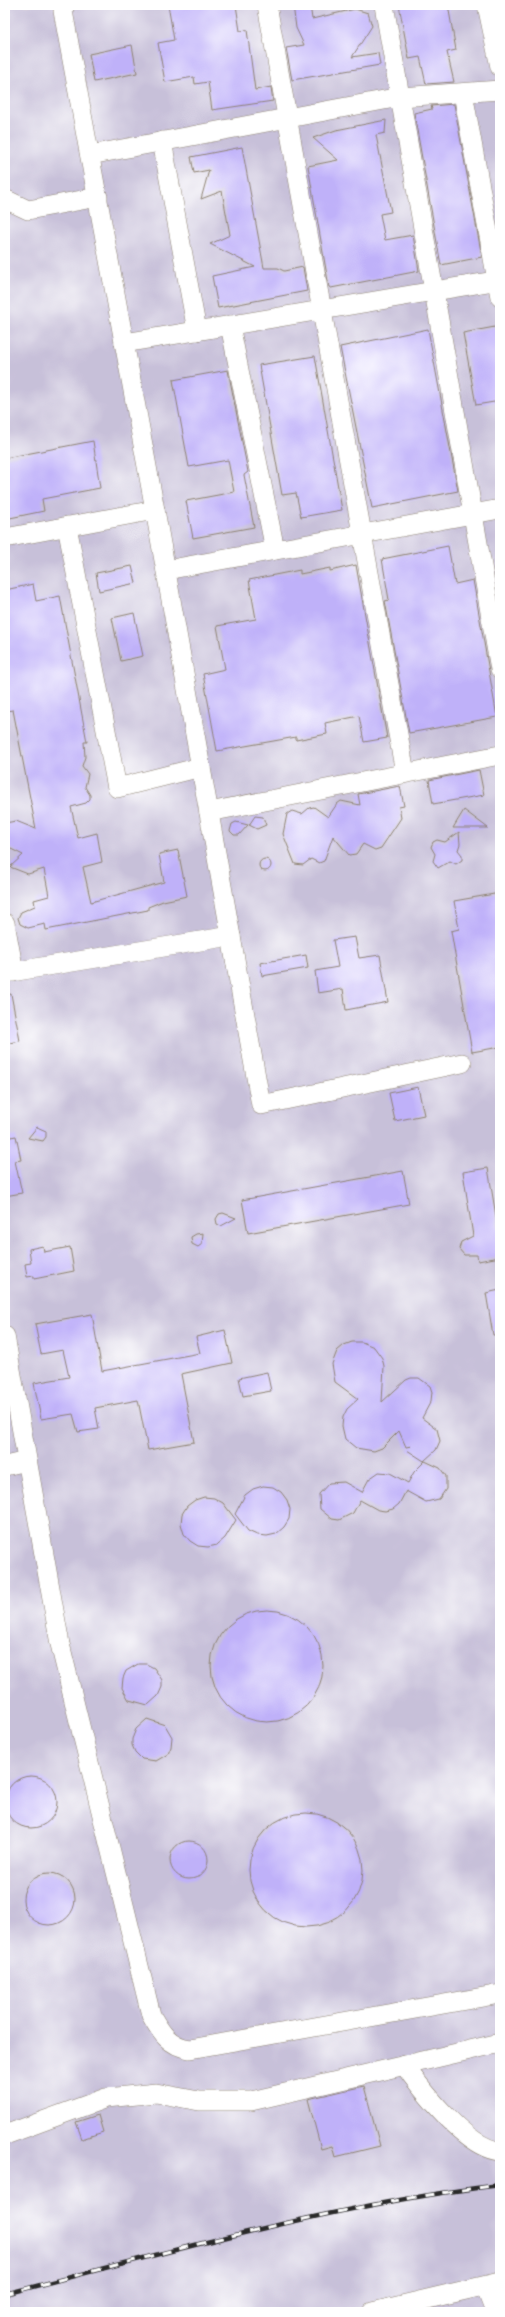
<svg xmlns="http://www.w3.org/2000/svg" width="505" height="2317" viewBox="0 0 505 2317" font-family="'Indie Flower',sans-serif">
  <rect width="100%" height="100%" fill="#fff"/>
  <filter id="ink" filterUnits="userSpaceOnUse"><feTurbulence type="fractalNoise" baseFrequency=".025" numOctaves="2"/><feDisplacementMap in="SourceGraphic" scale="8" xChannelSelector="R" yChannelSelector="G"/><feConvolveMatrix kernelMatrix="1 2 1 2 8 2 1 2 1" color-interpolation-filters="sRGB"/></filter>
  <filter id="wash" filterUnits="userSpaceOnUse"><feTurbulence type="fractalNoise" baseFrequency=".012" numOctaves="4" result="noise"/><feDisplacementMap in="SourceGraphic" scale="16" xChannelSelector="R" yChannelSelector="G"/><feGaussianBlur stdDeviation="0.9" result="paint"/><feColorMatrix in="noise" values="0 0 0 0 0 0 0 0 0 0 0 0 0 0 0 0 0 1.4 0 .05"/><feComposite in="paint" operator="in"/></filter>
  <g filter="url(#wash)">
    <rect width="100%" height="100%" fill="#f0dbba"/>
    <!-- industrial -->
    <rect fill="#c7c0d9" x="5" y="5" width="495" height="2307"/>
    <g id="blocks">
      <!-- building -->
      <g fill="#bfb1f9">
        <polygon points="168,5 236,5 240,31 247,30 255,90 271,87 273,101 212,110 208,82 195,84 194,77 165,82 158,43 174,40"/>
        <polygon points="293,5 310,5 312,19 355,9 368,13 372,26 352,57 378,53 380,65 292,80 286,48 304,45 296,28"/>
        <polygon points="399,5 448,5 456,50 447,52 454,82 426,84 420,57 409,59"/>
        <polygon points="132,45 137,73 94,82 89,54"/>
        <polygon points="454,104 482,257 441,265 414,113 432,109 431,106"/>
        <polygon points="386,120 385,133 376,135 391,212 380,214 385,240 413,235 419,271 331,288 329,287 308,166 338,160 313,138 336,130"/>
        <polygon points="242,147 264,268 278,268 284,271 303,267 307,291 218,308 212,276 255,267 210,244 230,235 222,191 201,199 209,170 194,173 191,157"/>
        <polygon points="500,326 500,401 476,405 463,333"/>
        <polygon points="428,329 458,491 372,508 340,347"/>
        <polygon points="315,356 342,510 301,517 296,493 282,495 259,365"/>
        <polygon points="228,370 248,472 244,475 254,527 193,538 186,501 234,492 228,460 189,467 173,380"/>
        <polygon points="93,441 100,488 42,499 44,511 5,519 5,458"/>
        <polygon points="448,546 455,584 473,580 497,717 409,733 385,601 389,600 382,559"/>
        <polygon points="356,565 387,738 364,742 359,716 325,723 327,734 296,740 296,737 217,751 203,674 225,669 217,626 256,619 249,580 300,570 300,574 330,568 330,571"/>
        <polygon points="132,566 136,583 99,591 96,573"/>
        <polygon points="33,584 36,601 60,596 87,742 84,742 85,757 82,766 88,774 85,787 90,795 90,799 86,803 71,807 78,838 97,833 102,862 83,867 91,902 164,882 159,854 178,850 187,896 163,901 148,907 148,910 46,930 45,924 28,928 20,924 18,918 21,912 35,906 34,900 49,896 44,869 28,874 10,867 23,855 5,846 5,823 16,821 36,829 13,710 5,711 5,590"/>
        <polygon points="134,613 143,656 121,661 112,618"/>
        <polygon points="479,770 484,795 433,804 429,780"/>
        <polygon points="400,786 404,806 399,807 401,818 381,848 375,850 363,844 356,854 349,855 333,836 324,861 319,863 311,859 303,865 295,864 283,834 287,814 292,811 302,814 309,808 314,807 328,817 337,804 341,801 360,805 358,794"/>
        <polygon points="464,810 488,828 453,828"/>
        <polygon points="255,816 263,817 266,825 257,829 249,825"/>
        <polygon points="236,822 248,825 239,835 234,835 230,831 232,824"/>
        <polygon points="459,832 460,844 458,850 462,855 462,860 456,864 450,861 438,868 433,861 435,854 431,847 433,842 437,840 445,842"/>
        <circle cx="265" cy="865" r="6"/>
        <polygon points="500,893 500,1047 472,1052 451,931 459,929 454,901"/>
        <polygon points="355,937 359,958 380,955 388,1002 346,1010 343,989 318,993 315,971 338,967 333,940"/>
        <polygon points="306,955 308,968 262,976 260,963"/>
        <polygon points="11,994 20,1041 5,1044 5,995"/>
        <polygon points="418,1087 424,1115 395,1121 389,1093"/>
        <polygon points="37,1127 46,1131 46,1137 43,1141 28,1138"/>
        <polygon points="16,1136 21,1160 15,1161 22,1193 5,1196 5,1138"/>
        <polygon points="488,1168 500,1240 500,1257 478,1261 477,1255 464,1255 459,1249 461,1242 473,1236 463,1172"/>
        <polygon points="403,1171 409,1204 248,1233 242,1200"/>
        <polygon points="223,1213 236,1218 221,1226 217,1224 216,1219 219,1214"/>
        <polygon points="203,1233 202,1244 198,1247 192,1244 191,1237 196,1234"/>
        <polygon points="43,1246 44,1252 70,1247 74,1271 34,1279 34,1276 27,1277 25,1264 31,1263 29,1249"/>
        <polygon points="500,1290 500,1335 493,1335 486,1293"/>
        <polygon points="92,1314 102,1371 200,1353 196,1337 225,1330 232,1363 181,1374 194,1442 148,1450 138,1400 95,1408 99,1429 78,1432 73,1414 41,1419 34,1383 69,1377 63,1350 41,1354 35,1324"/>
        <polygon points="352,1342 362,1342 374,1347 382,1358 384,1366 382,1402 406,1380 411,1378 419,1378 430,1386 432,1392 431,1401 422,1418 437,1429 440,1441 436,1450 424,1461 407,1450 411,1446 406,1447 399,1431 382,1448 374,1451 356,1448 345,1439 342,1426 343,1417 347,1409 358,1399 335,1382 332,1364 337,1351 344,1345"/>
        <polygon points="267,1372 271,1391 243,1396 239,1378"/>
        <polygon points="425,1461 440,1468 446,1476 446,1489 439,1499 426,1502 406,1491 399,1504 393,1509 385,1511 378,1510 360,1500 353,1513 339,1520 332,1519 320,1509 319,1494 329,1483 344,1482 362,1492 369,1479 379,1472 390,1473 408,1483 414,1472"/>
        <polygon points="263,1486 273,1487 281,1492 287,1500 290,1509 289,1519 284,1527 276,1534 267,1536 257,1535 248,1531 235,1514 245,1495 253,1489"/>
        <polygon points="204,1497 214,1498 223,1503 236,1520 225,1538 217,1545 208,1547 198,1546 190,1541 184,1534 181,1524 182,1514 187,1506 195,1500"/>
        <circle cx="267" cy="1666" r="56"/>
        <polygon points="138,1664 146,1664 154,1668 162,1680 162,1687 158,1696 148,1705 129,1700 122,1688 123,1678 126,1671"/>
        <polygon points="147,1719 165,1725 172,1737 171,1747 168,1754 156,1761 142,1759 135,1752 132,1745 132,1739 136,1729"/>
        <circle cx="31" cy="1802" r="26"/>
        <circle cx="306" cy="1870" r="57"/>
        <circle cx="189" cy="1860" r="19"/>
        <circle cx="49" cy="1899" r="26"/>
        <polygon points="364,2086 380,2146 335,2157 332,2146 321,2149 308,2099"/>
        <polygon points="98,2115 103,2132 82,2139 76,2122"/>
      </g>
    </g>
  </g>
  <g filter="url(#ink)">
    <use href="#blocks" fill-opacity="0" stroke="#8e8372" stroke-width="1"/>
    <g fill="none" stroke-linecap="round" stroke-linejoin="round">
      <!-- minor casing -->
      <g stroke="#8e8372" stroke-width="20">
        <g id="minor">
          <polyline points="65,5 63,11 155,510"/>
          <polyline points="267,5 405,773"/>
          <polyline points="384,5 500,669"/>
          <polyline points="487,5 500,67"/>
          <polyline points="463,93 500,297"/>
          <polyline points="162,141 197,331"/>
          <polyline points="90,155 400,97 500,90"/>
          <polyline points="5,199 28,210 98,197"/>
          <polyline points="230,325 275,550"/>
          <polyline points="124,343 500,280"/>
          <polyline points="67,526 117,788 201,767"/>
          <polyline points="5,538 155,510 261,1105 462,1063"/>
          <polyline points="166,570 500,509"/>
          <polyline points="209,812 500,755"/>
          <polyline points="5,923 14,972"/>
          <polyline points="5,973 231,936"/>
          <path d="M5,1336L60,1644L151,2015C161,2033 169,2046 190,2049L500,1994"/>
          <polyline points="5,1466 27,1461"/>
          <path d="M404,2065C423,2091 467,2148 500,2151"/>
          <polyline points="5,2135 106,2098 156,2093 199,2101 251,2101 500,2043"/>
          <polyline points="485,2286 495,2312"/>
          <polyline points="372,2312 500,2282"/>
        </g>
      </g>
      <!-- minor -->
      <use href="#minor" stroke="#fff" stroke-width="19"/>
      <!-- rail casing -->
      <g stroke="#2b2b2b" stroke-width="4.5">
        <path id="rail" d="M5,2294C168,2252 332,2205 500,2185"/>
      </g>
      <!-- rail -->
      <use href="#rail" stroke="#fff" stroke-width="3" stroke-dasharray="9" stroke-linecap="butt"/>
    </g>
  </g>
  <!-- margin -->
  <rect width="505" height="2317" fill="none" stroke="#fff" stroke-width="20"/>
</svg>
